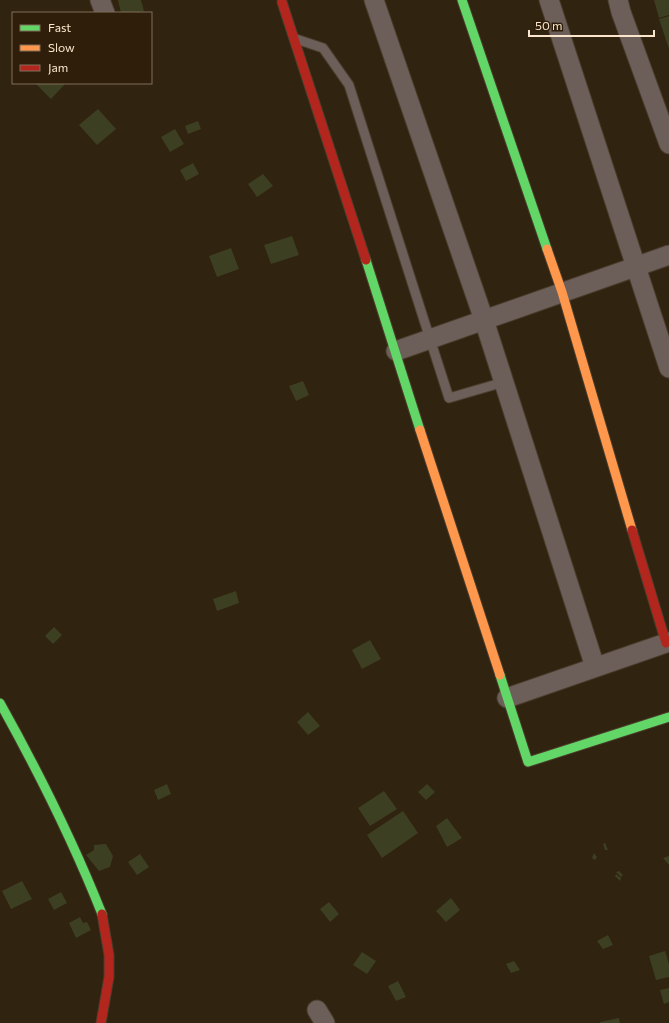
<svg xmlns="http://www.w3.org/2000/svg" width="669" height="1023" viewBox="0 0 669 1023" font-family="Commissioner,sans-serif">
  <rect width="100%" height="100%" fill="#30230f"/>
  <!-- building -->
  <g fill="#3d3f22">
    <polygon points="118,0 141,0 144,11 135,13 121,13"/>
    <polygon points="654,0 669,0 669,15 659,18"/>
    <polygon points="669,16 669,49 659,19"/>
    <polygon points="35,83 66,83 51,99"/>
    <polygon points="98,109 116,129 97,145 79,125"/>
    <polygon points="198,121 201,129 188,134 185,126"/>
    <polygon points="175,129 184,144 170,152 161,137"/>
    <polygon points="193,163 199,174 186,181 180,170"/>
    <polygon points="263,174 273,186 257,197 248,184"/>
    <polygon points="292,236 299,255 271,264 264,245"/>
    <polygon points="231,248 239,269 217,277 209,256"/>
    <polygon points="303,381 309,395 296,401 289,386"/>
    <polygon points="236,591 239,603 217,611 213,599"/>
    <polygon points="54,627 62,635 53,644 45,636"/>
    <polygon points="370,640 381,659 362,669 352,650"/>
    <polygon points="308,712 320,726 308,735 297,722"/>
    <polygon points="167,784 171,794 158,800 154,790"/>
    <polygon points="427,784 435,792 426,800 418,792"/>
    <polygon points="384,791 397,809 370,826 358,808"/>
    <polygon points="403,811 418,833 382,858 367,835"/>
    <polygon points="447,818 462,838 447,847 436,826"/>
    <polygon points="605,843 608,850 605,850 603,844"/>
    <polygon points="106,844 113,856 110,867 99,871 86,855 94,850 94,845"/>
    <polygon points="594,853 597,857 595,860 592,858"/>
    <polygon points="140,854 149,867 137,875 128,862"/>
    <polygon points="669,856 669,865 663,858"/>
    <polygon points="619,871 623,875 621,877 616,872"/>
    <polygon points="616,874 621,878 620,881 615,876"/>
    <polygon points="22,881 32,899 11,909 2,891"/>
    <polygon points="61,892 67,903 54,910 48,899"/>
    <polygon points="451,898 460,910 446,922 436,911"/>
    <polygon points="329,902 339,914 330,922 320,909"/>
    <polygon points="80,917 83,923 87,922 91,930 76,938 69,923"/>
    <polygon points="608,935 613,945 603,949 597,941"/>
    <polygon points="665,951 669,964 669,977 656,980 649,956"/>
    <polygon points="362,952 376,961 367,974 353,965"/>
    <polygon points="514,961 520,970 511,973 506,964"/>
    <polygon points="398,981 406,997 396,1001 388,986"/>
    <polygon points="669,988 669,1002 664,1004 660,990"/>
    <polygon points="619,1018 620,1023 600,1023 600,1022"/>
  </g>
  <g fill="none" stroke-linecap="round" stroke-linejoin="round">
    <!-- lane casing -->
    <g stroke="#4a3d2c" stroke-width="11">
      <polyline id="lane" points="296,39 323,48 349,85 430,339 449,398 504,382"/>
    </g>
    <!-- street casing -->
    <g stroke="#4a3d2c" stroke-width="21">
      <g id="street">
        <polyline points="100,0 105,13"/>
        <polyline points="374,0 484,320 595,667"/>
        <polyline points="549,0 669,368"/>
        <polyline points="618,0 621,12 669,144"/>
        <polyline points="396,351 669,255"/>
        <polyline points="507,698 669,642"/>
        <polyline points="317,1010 325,1023"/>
      </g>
    </g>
    <!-- fast casing -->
    <g stroke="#4a3d2c" stroke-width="11">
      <g id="fast">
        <polyline points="462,0 547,249"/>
        <polyline points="366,260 420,430"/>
        <polyline points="500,675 528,762 669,717"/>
        <path d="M0,703C38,771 73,841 102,914"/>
      </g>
    </g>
    <!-- slow casing -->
    <g stroke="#4a3d2c" stroke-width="11">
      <g id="slow">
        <polyline points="547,249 562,292 632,530"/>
        <polyline points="420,430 500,675"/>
      </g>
    </g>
    <!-- jam casing -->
    <g stroke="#4a3d2c" stroke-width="11">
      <g id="jam">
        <polyline points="282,2 366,260"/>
        <polyline points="632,530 666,643"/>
        <polyline points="101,1023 109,977 109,955 102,914"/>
      </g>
    </g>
    <!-- lane -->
    <use href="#lane" stroke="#6c5f5a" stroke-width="9"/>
    <!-- street -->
    <use href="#street" stroke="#6c5f5a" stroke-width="19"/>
    <!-- fast -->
    <use href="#fast" stroke="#63d668" stroke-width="9"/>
    <!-- slow -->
    <use href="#slow" stroke="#ff974d" stroke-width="9"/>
    <!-- jam -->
    <use href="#jam" stroke="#b3261e" stroke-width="9"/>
  </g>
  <!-- legend -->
  <rect x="12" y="12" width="140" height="72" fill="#2e1e0a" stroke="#806e58"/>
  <rect x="20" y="25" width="20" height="6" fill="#63d668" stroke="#806e58"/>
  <text x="48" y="32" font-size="12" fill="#fbe6cd">Fast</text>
  <rect x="20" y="45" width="20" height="6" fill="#ff974d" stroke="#806e58"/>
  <text x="48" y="52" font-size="12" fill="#fbe6cd">Slow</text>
  <rect x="20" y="65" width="20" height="6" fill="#b3261e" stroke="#806e58"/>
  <text x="48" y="72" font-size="12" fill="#fbe6cd">Jam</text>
  <!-- scale -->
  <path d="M529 30v6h125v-6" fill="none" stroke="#fbe6cd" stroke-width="2"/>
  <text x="535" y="30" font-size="12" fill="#fbe6cd" stroke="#2e1e0a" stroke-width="3" paint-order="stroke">50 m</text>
</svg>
